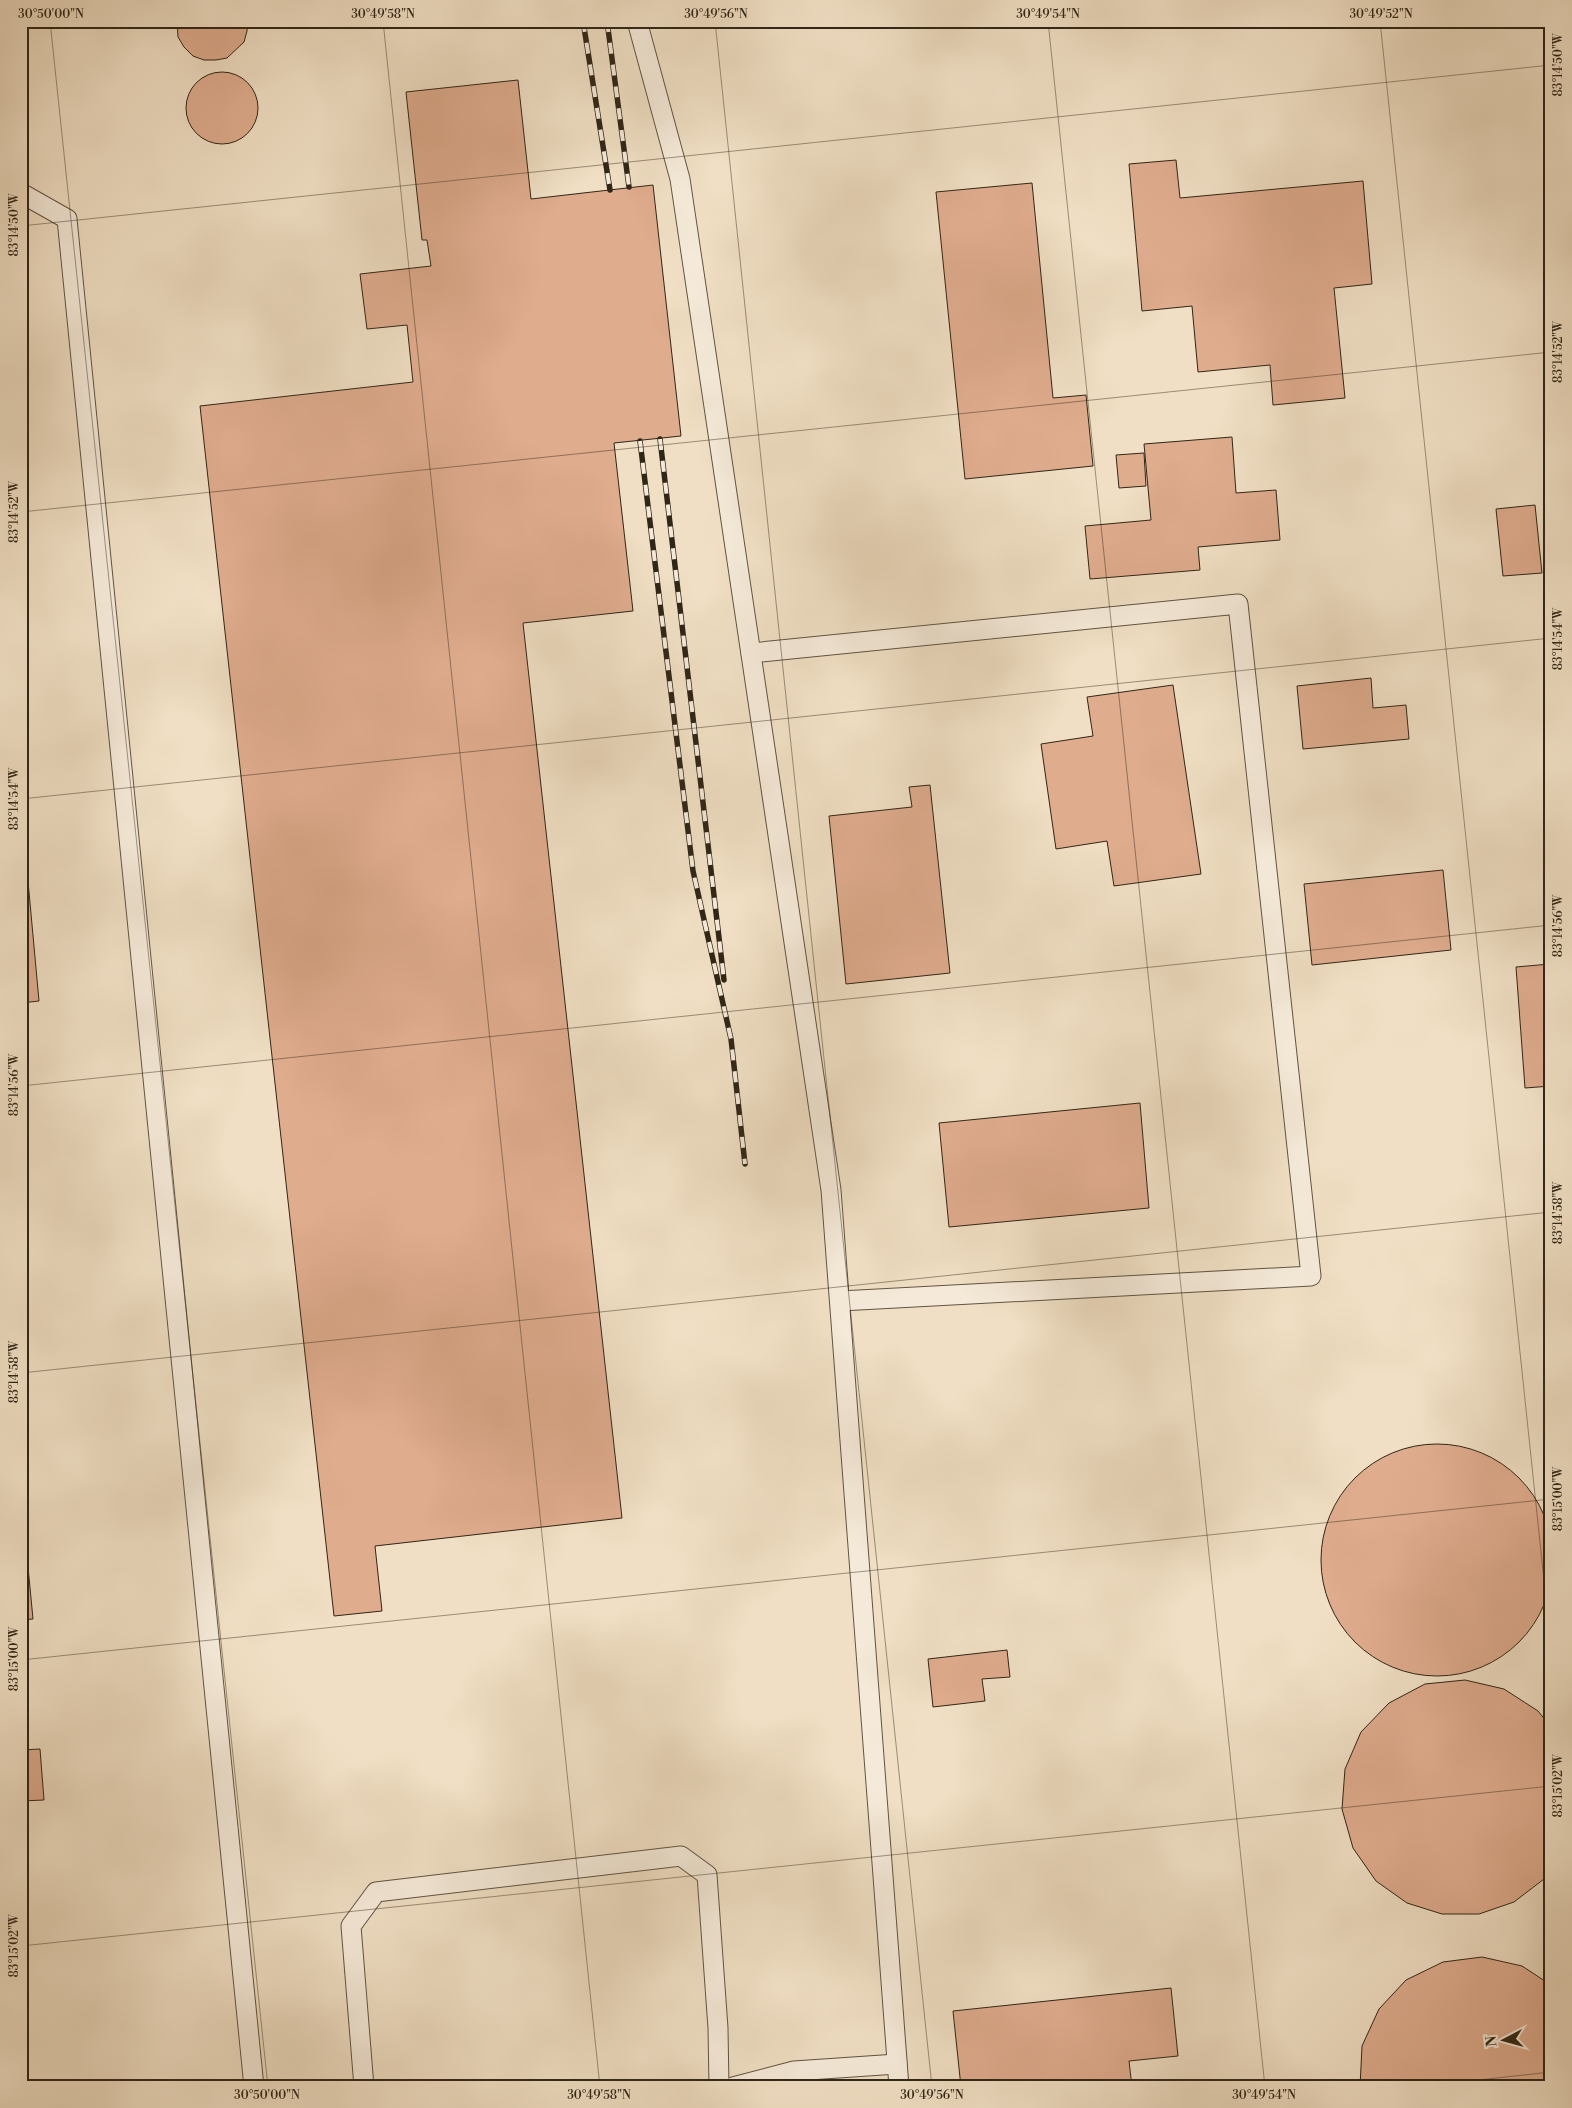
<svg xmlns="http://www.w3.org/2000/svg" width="1572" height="2108" viewBox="0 0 1572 2108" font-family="'Libre Bodoni',serif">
  <rect width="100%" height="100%" fill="#f0dfc4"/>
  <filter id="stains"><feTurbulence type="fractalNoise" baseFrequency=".004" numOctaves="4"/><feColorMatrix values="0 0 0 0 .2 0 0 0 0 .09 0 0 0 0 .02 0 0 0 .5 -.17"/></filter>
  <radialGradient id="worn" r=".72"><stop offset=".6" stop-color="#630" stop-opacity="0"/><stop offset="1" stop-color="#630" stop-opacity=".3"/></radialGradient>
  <!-- building -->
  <g fill="#dfac8e" stroke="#302617">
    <polygon points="177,21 248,21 247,31 244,42 227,58 216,60 204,60 193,56 184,47 178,37"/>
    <circle cx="222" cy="108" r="36"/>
    <polygon points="518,80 531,199 653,185 681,436 614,443 633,611 523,623 622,1518 375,1546 382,1611 334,1616 200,406 413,382 407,325 367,329 360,274 431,266 427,240 422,240 406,92"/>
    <polygon points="1176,160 1180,198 1363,181 1372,284 1334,288 1345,398 1273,405 1270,365 1198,372 1192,306 1142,311 1129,164"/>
    <polygon points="1032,183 1053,398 1086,395 1093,466 965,479 936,192"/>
    <polygon points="1232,437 1236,493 1276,490 1280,540 1198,547 1200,570 1090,579 1085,526 1151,520 1144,444"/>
    <polygon points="1144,453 1146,486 1119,488 1116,455"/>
    <polygon points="1535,505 1542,573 1503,576 1496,509"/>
    <polygon points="1371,678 1373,708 1406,705 1409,739 1303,749 1297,686"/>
    <polygon points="1173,685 1201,874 1114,886 1107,841 1056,849 1041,744 1093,736 1087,697"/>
    <polygon points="930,785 950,973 846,984 829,816 912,807 909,787"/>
    <polygon points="1443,870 1451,950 1312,965 1304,884"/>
    <polygon points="28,881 39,1001 21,1003 21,882"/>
    <polygon points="1550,964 1551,1086 1525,1088 1516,967"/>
    <polygon points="1140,1103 1149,1208 949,1227 939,1123"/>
    <circle cx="1437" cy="1560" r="116"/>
    <polygon points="21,1494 33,1619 21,1620"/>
    <polygon points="1007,1650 1010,1677 982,1679 985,1701 933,1707 928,1659"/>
    <polygon points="1465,1680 1504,1689 1538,1711 1551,1727 1551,1869 1544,1879 1514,1902 1479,1914 1442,1914 1407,1903 1376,1881 1353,1848 1342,1809 1345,1769 1361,1732 1389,1703 1425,1684"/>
    <polygon points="40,1749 44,1800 21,1801 21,1750"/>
    <polygon points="1482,1957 1522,1966 1551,1985 1551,2087 1360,2087 1362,2046 1379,2009 1406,1980 1443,1962"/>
    <polygon points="1171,1988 1178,2056 1129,2061 1132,2087 961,2087 953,2011"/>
  </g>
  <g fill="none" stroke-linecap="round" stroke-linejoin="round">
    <!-- lane casing -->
    <g stroke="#605442" stroke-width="21">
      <g id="lane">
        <polyline points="637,21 680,179 831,1190 899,2087"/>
        <polyline points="21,193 67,219 254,2087"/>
        <polyline points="751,653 1238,604 1311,1276 840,1301"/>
        <polyline points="364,2087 351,1926 376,1892 681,1856 707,1875 718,2028 719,2087"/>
        <polyline points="733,2087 794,2071 897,2064"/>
      </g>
    </g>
    <!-- lane -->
    <use href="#lane" stroke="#f5ead9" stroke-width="19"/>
    <!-- rail casing -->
    <g stroke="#302617" stroke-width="5.5">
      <g id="rail">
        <polyline points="583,21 610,190"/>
        <polyline points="607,21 629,187"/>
        <polyline points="660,439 724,980"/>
        <polyline points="640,441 693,871 731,1039 745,1164"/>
      </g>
    </g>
    <!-- rail -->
    <use href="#rail" stroke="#f5ead9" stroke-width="4" stroke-dasharray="11" stroke-linecap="butt"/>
  </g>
  <!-- ticks -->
  <path fill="none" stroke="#302617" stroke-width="1" stroke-opacity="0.45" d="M50,21L268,2087M383,21L600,2087M715,21L932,2087M1048,21L1265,2087M1380,21L1551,1647M21,226L1551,65M21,512L1551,352M21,799L1551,638M21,1086L1551,925M21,1373L1551,1212M21,1660L1551,1499M21,1946L1551,1786M1415,2087L1551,2072"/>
  <!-- margin -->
  <rect width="1572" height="2108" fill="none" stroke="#f0dfc4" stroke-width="55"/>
  <!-- north arrow -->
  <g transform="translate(1504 2040) rotate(264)" stroke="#f5ead9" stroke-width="4" paint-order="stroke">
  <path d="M0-4L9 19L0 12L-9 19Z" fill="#302617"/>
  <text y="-8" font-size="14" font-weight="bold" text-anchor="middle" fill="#302617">N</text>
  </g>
  <rect x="28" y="28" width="1516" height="2052" fill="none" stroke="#302617" stroke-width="2"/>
  <g font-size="12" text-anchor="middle" fill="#302617">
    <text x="51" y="18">30°50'00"N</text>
    <text x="383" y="18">30°49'58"N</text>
    <text x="716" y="18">30°49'56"N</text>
    <text x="1048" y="18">30°49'54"N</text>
    <text x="1381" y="18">30°49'52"N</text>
    <text transform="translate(1558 65) rotate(-90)" y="4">83°14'50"W</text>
    <text transform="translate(14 225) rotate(-90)" y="4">83°14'50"W</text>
    <text transform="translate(1558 352) rotate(-90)" y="4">83°14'52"W</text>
    <text transform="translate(14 512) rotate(-90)" y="4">83°14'52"W</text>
    <text transform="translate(1558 639) rotate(-90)" y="4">83°14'54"W</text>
    <text transform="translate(14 799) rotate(-90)" y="4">83°14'54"W</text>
    <text transform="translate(1558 926) rotate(-90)" y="4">83°14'56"W</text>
    <text transform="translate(14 1085) rotate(-90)" y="4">83°14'56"W</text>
    <text transform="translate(1558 1213) rotate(-90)" y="4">83°14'58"W</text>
    <text transform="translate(14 1372) rotate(-90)" y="4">83°14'58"W</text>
    <text transform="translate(1558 1499) rotate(-90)" y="4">83°15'00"W</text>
    <text transform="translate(14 1659) rotate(-90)" y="4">83°15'00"W</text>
    <text transform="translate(1558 1786) rotate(-90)" y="4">83°15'02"W</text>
    <text transform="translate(14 1946) rotate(-90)" y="4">83°15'02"W</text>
    <text x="267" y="2099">30°50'00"N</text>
    <text x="599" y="2099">30°49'58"N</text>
    <text x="932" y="2099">30°49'56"N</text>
    <text x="1264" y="2099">30°49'54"N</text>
  </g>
  <rect width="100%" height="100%" filter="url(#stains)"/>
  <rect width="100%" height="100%" fill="url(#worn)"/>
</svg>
